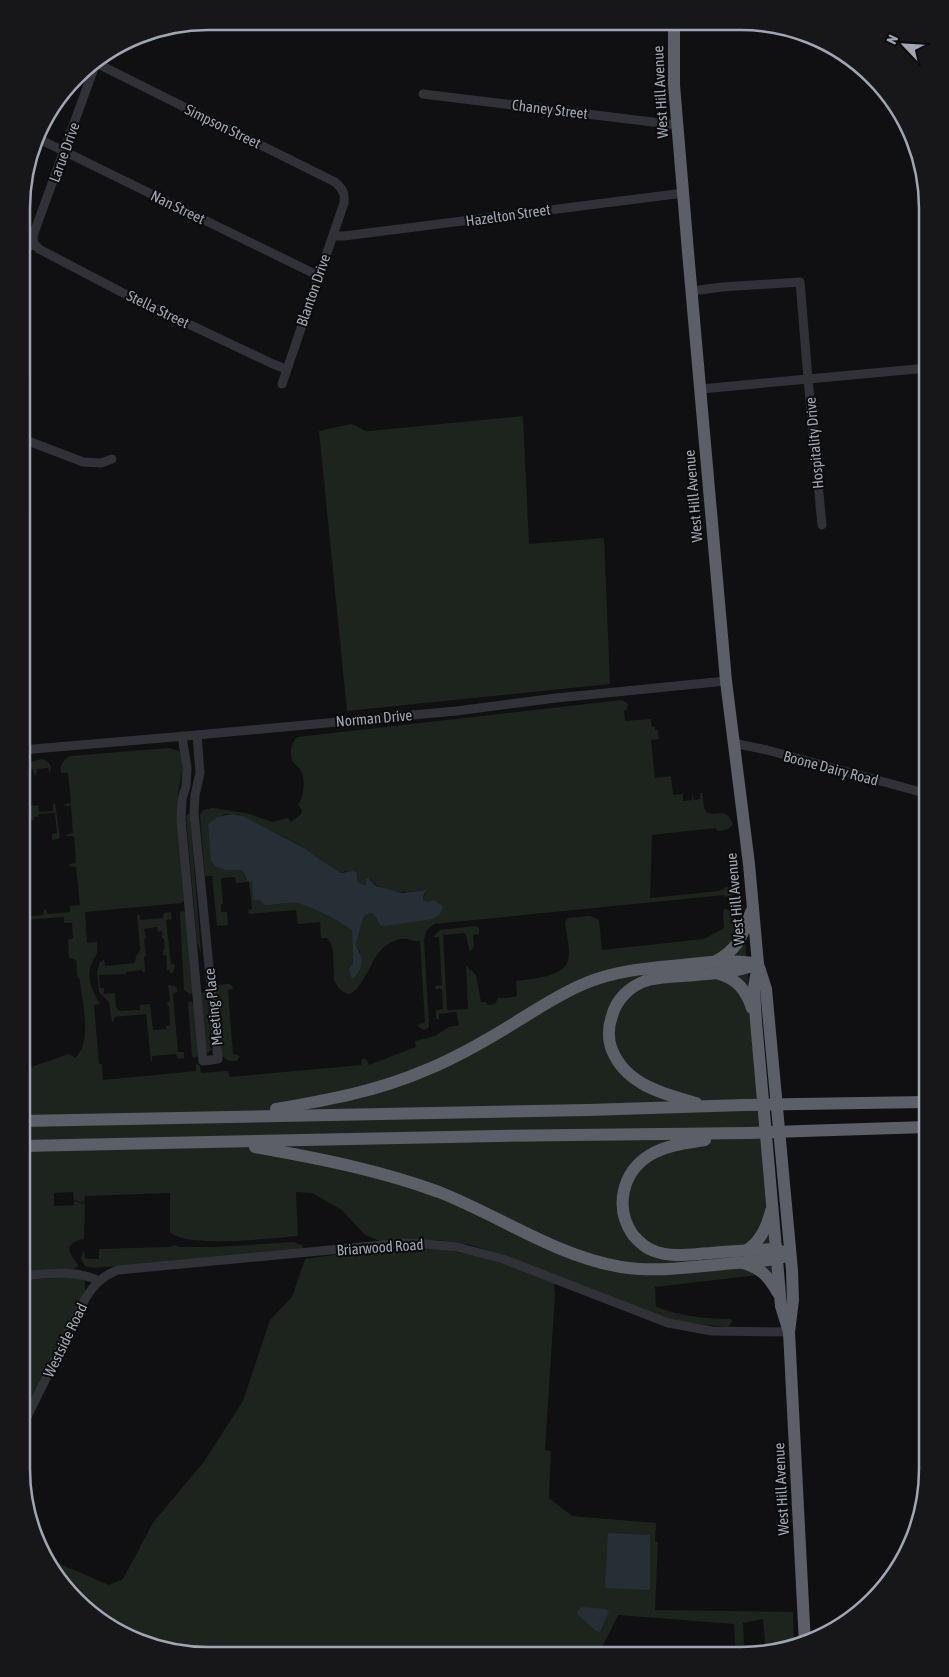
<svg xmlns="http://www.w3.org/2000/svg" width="949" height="1677" viewBox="0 0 949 1677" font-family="'Asap Condensed',sans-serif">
  <rect width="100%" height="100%" fill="#101012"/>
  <!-- green -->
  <g fill="#1c241d" fill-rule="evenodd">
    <path d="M523,416L529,544L604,538L610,684L347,711L319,431L351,424C358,425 362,432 369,431Z"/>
    <path d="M622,700L628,704L627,709L624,711L625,721L651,719L652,727H655V730H658L659,739L651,740L655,778L671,776L673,795L683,794V801L692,800V794L694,800L700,799V793H702C704,798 703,805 705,810C711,820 726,804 733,824C730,830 724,830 718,831L715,828L652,835L650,898L719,891L726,887L738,889L740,893L726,897L724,895L434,924L427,930L424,939L429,1026L428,1028L424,1030L418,1026L419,1024L425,1023L420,941C413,942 407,938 400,939C369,946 371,982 350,994C342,993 337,987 334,980L333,951L331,943L327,938H321L320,922L298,924L296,910L249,914L248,910L252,909L249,882L236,883L235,877L221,878L223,904H221V912H227L228,925L217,926L212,876H205L200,815L203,810L213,808L250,814L272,822L288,818L291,822L301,814L302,810L298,805C304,796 306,781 301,771C299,767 295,765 293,762C289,753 291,742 298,737ZM226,814H238L288,839L306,849L312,854L341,873L346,871L357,876V880L362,885H366L370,879C383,894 405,893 424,890L426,893L423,897L424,900L428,902L434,900L395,923L385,926L377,920L376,915C371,912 368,913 364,916L356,944L360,952L349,969L353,963L352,931C341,922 311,905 296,903C280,900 277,910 259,900L252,882L245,879L244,873L241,870H226L214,819Z"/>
    <path d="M169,748L179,751L181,755L182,770L177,801L184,901L181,903L85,912L87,943L97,942C98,957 96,953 91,965C86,978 93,993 100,1004L94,1005L99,1064H102L103,1080L196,1071V1064L200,1066L201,1073L228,1071L230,1077L361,1065L362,1059H366L369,1065L416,1047L415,1041L435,1036L449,1027L459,1025L456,1012L439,1014V1019H436V1010L443,1009L442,989H436L435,986L442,985L439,937H433L440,930L476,926L479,928V934L473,935L474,946L470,952L465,933L443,935L447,1010L468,1009L466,966L476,975L481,1002H486L487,1005L495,1004L498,998H506L517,996L516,981C530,979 565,977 568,960C571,949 566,933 565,922L568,918L590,916L599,920L602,950L704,939L724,928L723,912L724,909C741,908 741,928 745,940L774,1273L655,1287L656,1307C681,1316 705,1319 731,1319L732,1322L728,1327L679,1322L659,1316L499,1254L471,1245L438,1240L380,1241L365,1235L342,1210L312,1193L296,1192L298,1236C271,1238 188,1249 170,1232V1193L85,1196L84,1203L74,1200L73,1192L54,1193V1206L74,1205V1201L85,1204L84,1239C76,1240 64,1245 72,1256C75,1261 77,1261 78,1267L73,1269L21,1272L22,1070L69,1054L75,1058C93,1043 82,1002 80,981L77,975L76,960L69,958L68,940L73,938L72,923H64V917L22,920V917L43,915L44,909L46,910L47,914L70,912V906L80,905L76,867L69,866L70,864L76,863L74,836H67L68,834L73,833L71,806H64L65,804L71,803L68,773H61C59,766 63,760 70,756Z"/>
    <polygon points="42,759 47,761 51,766 50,774 48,768 37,769 36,776 34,774 33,769 22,770 22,764"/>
    <polygon points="55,803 60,837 58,839 52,840 52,834 57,833 55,813 38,814 38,817 34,817 34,820 22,821 22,814 30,813 30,806 38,805 39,812 53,811 53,804"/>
    <polygon points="188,814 190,815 201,953 197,942 186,816"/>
    <polygon points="182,911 186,912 193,992 190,994 184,990 180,913"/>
    <polygon points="171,912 172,919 166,920 171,964 175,965 173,973 170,973 169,970 167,970 166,955 163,955 163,950 165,949 164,939 162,938 162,931 158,932 157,927 144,929 146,938 144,939 146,956 144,957 145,972 143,972 142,970 126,972 126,974 99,975 100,988 104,988 104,994 115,993 116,1007 119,1011 140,1010 140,1005 150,1004 153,1030 166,1029 166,1026 170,1025 169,1006 168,1006 167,1002 170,1001 168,985 175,986 178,991 173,994 178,1052 184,1052 184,1058 178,1059 176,1054 152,1056 152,1061 151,1062 146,1014 114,1017 114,1021 112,1022 109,1002 99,992 97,971 100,962 104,960 105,966 135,963 136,957 140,950 137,915 140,915 140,920 163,918 164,913"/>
    <path d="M226,984H230L233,987L232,989L228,990L233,1054L240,1056C236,1065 228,1061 222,1056L215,989L218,985Z"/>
    <polygon points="204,991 207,994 211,1050 208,1053 206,1051 201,994"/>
    <polygon points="189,1002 191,1002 194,1004 199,1055 195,1058 192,1056 188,1004"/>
    <polygon points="293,1242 302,1245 304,1249 94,1268 85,1266 81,1258 84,1250 85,1258 88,1259 99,1259 99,1249 170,1247 175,1245 180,1247 217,1247"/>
    <path d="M415,1248C467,1249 506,1264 554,1283L555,1295L545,1450L551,1451L549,1498L572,1516L656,1523L655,1542H658L655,1610L793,1612L794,1647L760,1652L759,1647L765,1645L763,1619L743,1623L744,1646H749L751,1651L743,1652V1656H736L734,1624L618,1615L598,1655L183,1654L136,1641L94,1617L60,1583L46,1558L109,1585L123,1579L154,1521L203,1463L243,1401L270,1320L292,1297L305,1259L355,1252Z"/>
    <polygon points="78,1277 85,1281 85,1290 21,1420 21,1280"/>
  </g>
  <!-- water -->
  <g fill="#262f36">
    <path d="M232,814L243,816L306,849L312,854L341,873L353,871L357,873V880L362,885H366V879L368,878L376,886L402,893L426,890L423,897L424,900L428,902L434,900L443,906C442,913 439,915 433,919L385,926L380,925C375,917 375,909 364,916L356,944C361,959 367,962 354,978L351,977L349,969L353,963L352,931C342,922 309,905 296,903C287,902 277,905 268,905H265L259,900H253L252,882L247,881L244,873L241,870H226L215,866L211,860L208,824L217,817Z"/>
    <polygon points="608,1533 650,1535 650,1590 605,1588"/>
    <polygon points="583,1607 606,1609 609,1612 600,1632 596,1631 578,1615 577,1612 580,1608"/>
  </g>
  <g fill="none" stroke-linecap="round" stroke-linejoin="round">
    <!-- minor -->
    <g stroke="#313237" stroke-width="9">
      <path d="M94,62L335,182C343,189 345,193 344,203L282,384"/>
      <polyline points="423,94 677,125"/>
      <polyline points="37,138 319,276"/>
      <polyline points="333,236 344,236 684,193"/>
      <polyline points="34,244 39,249 125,294 273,364 286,369"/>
      <polyline points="34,244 33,238 34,233 97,60"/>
      <polyline points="23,250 34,244"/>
      <polyline points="692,291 722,287 800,282 808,379 928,368"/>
      <polyline points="701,389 808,379 822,525"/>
      <polyline points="23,439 83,462 101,463 112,459"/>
      <polyline points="182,736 187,768 186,786 182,799 181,819 203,1061 218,1059 194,813 195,795 200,773 197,735"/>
      <polyline points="733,743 767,750 928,794"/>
      <polyline points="22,750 197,735 456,711 556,698 726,681"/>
      <path d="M21,1276C46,1274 76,1269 99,1281"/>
      <path d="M21,1429L85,1299C94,1285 102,1276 118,1270L404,1243L426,1244L457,1247L503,1259L668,1323L712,1331L789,1332"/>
    </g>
    <!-- highway -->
    <g stroke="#5c5f68" stroke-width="12">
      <polyline points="674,24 674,85 688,252 726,681 749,864 758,964 754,988 756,1021 781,1306 789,1332"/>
      <path d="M716,961C739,949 742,935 751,912"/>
      <polyline points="759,967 766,989 792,1270 793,1300 789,1332 805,1644"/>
      <path d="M719,974C737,979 746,990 752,1008"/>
      <path d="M696,1103C664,1094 626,1085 612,1050C608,1040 608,1027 612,1016C616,1000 629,987 645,981C657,977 670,977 682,976C708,974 733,973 758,964"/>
      <polyline points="798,1104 927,1102"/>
      <path d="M276,1109C328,1100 378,1091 426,1070C458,1057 487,1040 516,1022C539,1008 561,993 586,983C617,970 649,968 682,965C708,962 732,959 758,964"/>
      <polyline points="22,1121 588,1110 744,1105"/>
      <polyline points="802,1131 927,1127"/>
      <path d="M705,1140C687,1143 666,1145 650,1155C622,1172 614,1208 633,1235C639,1242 645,1248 654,1251C672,1258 692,1254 711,1253C733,1251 754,1250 776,1249L783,1252"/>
      <polyline points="22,1146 497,1136 748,1133"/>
      <path d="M255,1147C317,1158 379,1170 439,1192C500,1216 556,1256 621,1267C652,1272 684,1268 715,1265C737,1262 761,1263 783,1257"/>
      <path d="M745,1251C760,1243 767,1227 771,1211"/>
      <path d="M743,1263C761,1268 769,1277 778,1293"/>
    </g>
    <!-- highway-bridge -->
    <g stroke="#5c5f68" stroke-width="12">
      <polyline points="744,1105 798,1104"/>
      <polyline points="748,1133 802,1131"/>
    </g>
  </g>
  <g text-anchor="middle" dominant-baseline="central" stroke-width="4" stroke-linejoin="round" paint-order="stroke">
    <!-- street labels -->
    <g font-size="15" fill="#a0a6b4" stroke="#0b0b0c">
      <text transform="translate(660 92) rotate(-93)">West Hill Avenue</text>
      <text transform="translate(550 109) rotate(7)">Chaney Street</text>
      <text transform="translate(223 126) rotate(26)">Simpson Street</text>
      <text transform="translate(64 152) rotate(-70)">Larue Drive</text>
      <text transform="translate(178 207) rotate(26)">Nan Street</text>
      <text transform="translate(508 215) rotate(-8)">Hazelton Street</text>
      <text transform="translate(313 290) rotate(-71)">Blanton Drive</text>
      <text transform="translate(158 309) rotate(26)">Stella Street</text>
      <text transform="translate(814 443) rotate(-95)">Hospitality Drive</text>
      <text transform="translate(693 496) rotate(-95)">West Hill Avenue</text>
      <text transform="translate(374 718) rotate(-5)">Norman Drive</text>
      <text transform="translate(831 768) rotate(15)">Boone Dairy Road</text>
      <text transform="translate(735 899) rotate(-95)">West Hill Avenue</text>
      <text transform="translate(213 1007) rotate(-96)">Meeting Place</text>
      <text transform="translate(380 1247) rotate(-4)">Briarwood Road</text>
      <text transform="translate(65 1340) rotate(-64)">Westside Road</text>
      <text transform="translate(781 1489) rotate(-93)">West Hill Avenue</text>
    </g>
  </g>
  <!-- crop -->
  <path d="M0 0H949V1677H0ZM208 30H741A178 178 0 0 1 919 208V1469A178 178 0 0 1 741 1647H208A178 178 0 0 1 30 1469V208A178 178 0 0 1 208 30Z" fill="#171719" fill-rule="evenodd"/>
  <path fill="none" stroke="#a0a6b4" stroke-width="2.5" d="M208 30H741A178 178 0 0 1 919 208V1469A178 178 0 0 1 741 1647H208A178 178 0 0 1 30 1469V208A178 178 0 0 1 208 30Z"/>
  <!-- north arrow -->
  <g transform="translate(904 45) rotate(295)" stroke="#0b0b0c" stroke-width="4" paint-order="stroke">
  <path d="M0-4L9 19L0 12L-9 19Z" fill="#a0a6b4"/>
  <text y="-8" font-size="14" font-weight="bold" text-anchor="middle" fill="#a0a6b4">N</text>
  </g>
</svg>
